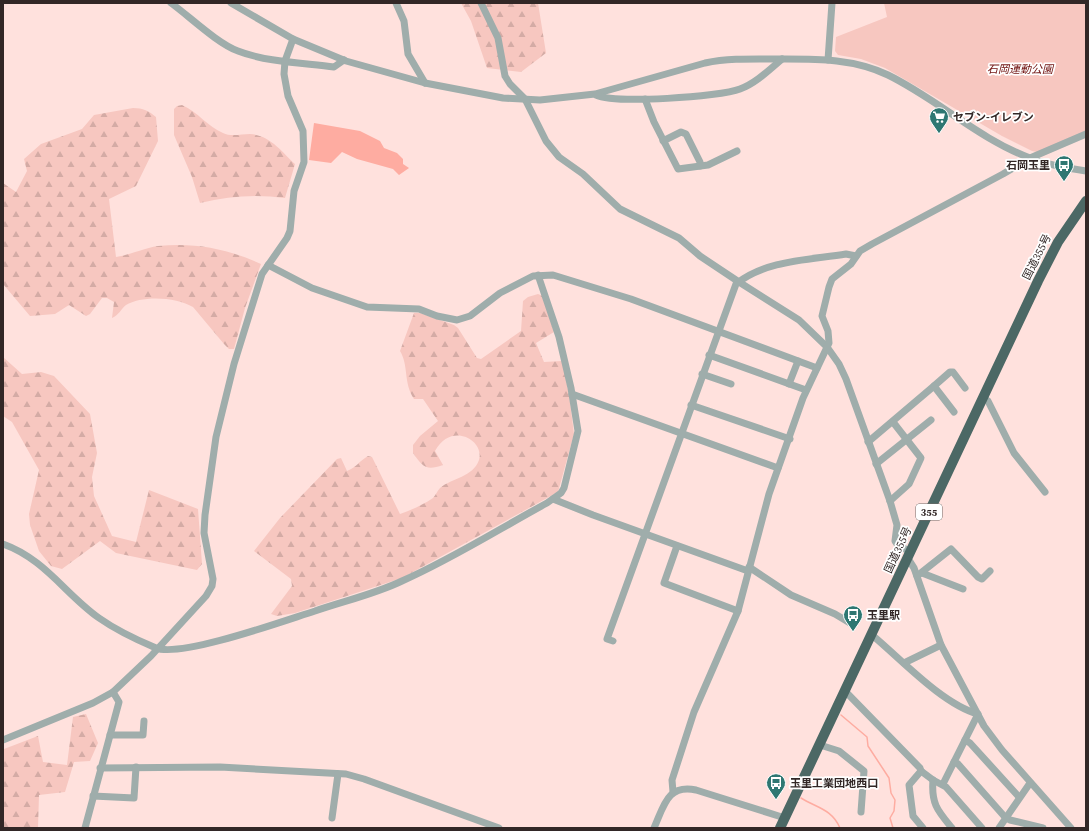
<svg xmlns="http://www.w3.org/2000/svg" width="1089" height="831" viewBox="0 0 1089 831" font-family="'Source Serif 4','Noto Sans JP',serif">
  <defs>
    <pattern id="forest-firs" width="22" height="20" patternUnits="userSpaceOnUse"><rect width="22" height="20" fill="#f7c7c0"/><path d="M5 1l3.5 6h-7zM16 11l3.5 6h-7z" fill="#d4aba5"/></pattern>
  </defs>
  <rect width="100%" height="100%" fill="#ffe1dd"/>
  <!-- green -->
  <polygon fill="#f7c7c0" points="884,3 1086,3 1086,131 1037,152 1032,151 1002,136 885,68 861,59 838,55 835,51 836,37 887,17"/>
  <!-- forest -->
  <g fill="url(#forest-firs)">
    <polygon points="461,3 538,3 546,53 521,72 487,68 471,21"/>
    <path d="M182,105C198,112 208,127 223,133C231,137 241,134 250,134C270,135 282,152 295,164L285,198C256,194 229,196 200,203L192,177L174,135V109L177,106Z"/>
    <path d="M133,108C143,108 149,111 156,117L158,141L136,186L109,199L116,257C130,255 144,248 158,246C195,242 228,249 261,264L245,308L234,349H229L224,344L193,307C177,297 142,295 126,305C121,309 119,315 112,318L114,302L107,298H102L90,314L86,316L69,305L55,314L30,316L3,284V183L16,192L27,171L24,159L41,144L82,129L94,115Z"/>
    <path d="M538,294L543,296L554,332L536,343L544,362L562,361L569,394L574,434L558,492L402,578L295,613L277,616L271,614L292,586L291,579L254,551L280,518L337,459L341,458L347,471C358,466 358,462 368,456L372,457L400,514C411,510 423,505 433,498C436,495 437,491 440,488C452,478 473,477 479,460C485,440 451,421 435,451L443,465C426,471 423,467 413,453V445L420,436L438,421L423,399H414C403,382 409,366 400,351L414,313H420L454,325L458,328L477,358L481,359L521,331L523,301L528,297Z"/>
    <polygon points="3,357 22,374 41,372 54,376 90,414 97,453 92,477 94,496 112,536 136,542 149,490 198,509 202,564 197,570 116,553 100,541 62,569 51,566 39,551 30,525 29,514 39,470 12,422 3,416"/>
    <polygon points="86,714 98,743 90,761 74,762 65,792 39,795 38,828 3,828 4,749 38,736 43,762 67,765 73,717"/>
  </g>
  <!-- water -->
  <polygon fill="#feaca1" points="314,123 360,131 380,141 384,148 397,153 403,159 403,164 409,168 399,175 393,169 357,159 342,152 331,163 309,160"/>
  <g fill="none" stroke-linecap="round" stroke-linejoin="round">
    <!-- stream -->
    <g stroke="#feaca1" stroke-width="1.5">
      <polyline points="841,715 867,737 868,746 889,778 891,793 895,800 894,811 890,818 893,828"/>
      <path d="M801,798C817,808 832,809 840,828"/>
    </g>
    <!-- minor -->
    <g stroke="#9fadab" stroke-width="7">
      <path d="M171,3C189,16 218,44 238,51C266,62 304,63 334,67L344,60"/>
      <path d="M231,3L293,39L346,61L425,83L503,98L540,100L595,94L705,63C729,58 753,59 778,59C815,59 853,58 888,75C937,99 979,139 1030,158C1048,165 1067,168 1086,171"/>
      <polyline points="396,3 404,21 408,54 425,83"/>
      <polyline points="481,3 498,38 505,76 510,84 525,99 546,141 559,157 583,174 620,209 679,238 700,256 739,282 799,320 827,347 839,364 846,379 890,501 897,525 895,541 897,544 910,552"/>
      <polyline points="828,60 832,3"/>
      <path d="M596,95C614,104 720,97 740,89C756,83 769,70 782,59"/>
      <polyline points="645,99 654,122 678,169 708,165 737,151"/>
      <polyline points="663,141 681,132 686,134 700,162 700,166"/>
      <polyline points="268,265 312,288 367,307 419,309 437,316 457,320 470,316 500,293 533,276 553,275 631,299 817,368"/>
      <polyline points="709,355 806,390"/>
      <polyline points="702,374 731,384"/>
      <polyline points="789,384 798,361"/>
      <polyline points="934,386 950,372 953,372 965,388"/>
      <polyline points="572,394 778,468"/>
      <polyline points="983,398 988,401 1014,453 1045,492"/>
      <polyline points="691,405 790,439"/>
      <polyline points="868,442 934,386 954,412"/>
      <polyline points="876,464 931,420"/>
      <polyline points="553,499 593,515 748,571"/>
      <polyline points="890,501 909,484 921,458 893,422"/>
      <path d="M3,544C45,559 65,594 99,618C116,630 137,640 156,648C181,658 286,620 315,611C344,601 375,594 402,581C452,559 499,529 547,503L561,493L564,488L578,431L571,388L559,337L538,275"/>
      <polyline points="677,546 664,583 738,611"/>
      <polyline points="907,557 914,568 941,645 984,726 1002,750 1071,828"/>
      <polyline points="749,567 791,595 835,614 850,623"/>
      <polyline points="922,573 963,589"/>
      <polyline points="917,576 951,549 978,577 982,579 990,571"/>
      <path d="M872,635C901,659 942,704 978,714L943,784"/>
      <path d="M613,641L607,639L736,284C766,260 809,260 846,254L856,256"/>
      <polyline points="904,663 941,645"/>
      <polyline points="845,691 920,768 921,771 933,780 946,787 982,828"/>
      <polyline points="110,735 143,735 144,721"/>
      <polyline points="3,740 93,703 113,692 151,656 206,596 212,586 213,579 204,533 205,515 216,437 234,364 262,274 287,238 290,231 294,191 304,162 303,131 288,96 284,74 285,61 293,39"/>
      <polyline points="965,740 970,743 1019,797"/>
      <polyline points="820,745 839,751 864,771 861,812"/>
      <polyline points="954,762 958,764 1004,816 1010,820 1043,828"/>
      <polyline points="100,768 220,767 346,774 364,779 499,828"/>
      <polyline points="921,771 909,785 913,816 923,828"/>
      <path d="M933,780C931,804 938,811 952,828"/>
      <polyline points="673,792 672,780 694,712 738,611 769,494 803,398 829,343 828,331 822,316 829,287 832,279 851,264 860,251 872,244 1003,174 1030,158 1086,134"/>
      <polyline points="93,796 134,798 136,767"/>
      <polyline points="332,818 338,774"/>
      <polyline points="85,828 119,702 113,692"/>
      <path d="M654,828C664,806 667,784 696,790L785,818"/>
      <polyline points="999,828 1030,783"/>
    </g>
    <!-- highway -->
    <polyline stroke="#4c6865" stroke-width="10" points="780,828 1038,281 1058,242 1086,201"/>
  </g>
  <!-- icons -->
  <defs>
    <g id="supermarket-pin" transform="scale(1)"><path d="M0 17L-7.5 6A9.5 9.5 0 1 1 7.5 6Z" fill="#2e7772" stroke="#fff"/><path d="M-6-5.5h2.5l.6 2H6L4.5 2H-2.5L-4.4-4H-6ZM-1.5 3.2a1.3 1.3 0 1 0 .1 0ZM3 3.2a1.3 1.3 0 1 0 .1 0Z" fill="#fff"/></g>
    <g id="bus-pin" transform="scale(1)"><path d="M0 17L-7.5 6A9.5 9.5 0 1 1 7.5 6Z" fill="#2e7772" stroke="#fff"/><path d="M-5-6H5V4H4V6H2V4H-2V6H-4V4H-5ZM-3.5-4V0h7V-4ZM-3.5 1.2v1.5H-2V1.2ZM2 1.2v1.5H3.5V1.2Z" fill="#fff"/></g>
  </defs>
  <g fill-rule="evenodd">
    <use href="#supermarket-pin" x="939" y="117"/>
    <use href="#bus-pin" x="1064" y="165"/>
    <use href="#bus-pin" x="853" y="615"/>
    <use href="#bus-pin" x="776" y="783"/>
  </g>
  <g text-anchor="middle" dominant-baseline="central" stroke-width="3.5" stroke-linejoin="round" paint-order="stroke">
    <!-- shield labels -->
    <rect fill="#fff" stroke="#706867" stroke-width="1" x="916" y="504" width="26" height="16" rx="3"/>
    <g font-size="10" font-weight="bold" fill="#322726">
      <text x="929" y="512">355</text>
    </g>
    <!-- park labels -->
    <g font-size="11" font-style="italic" fill="#6f110f" stroke="#fff">
      <text x="1020" y="69">石岡運動公園</text>
    </g>
    <!-- poi labels -->
    <g font-size="11" font-weight="bold" fill="#322726" stroke="#fff" text-anchor="start">
      <text x="953" y="117">セブン-イレブン</text>
      <text x="1050" y="165" text-anchor="end">石岡玉里</text>
      <text x="867" y="615">玉里駅</text>
      <text x="790" y="783">玉里工業団地西口</text>
    </g>
    <!-- street labels -->
    <g font-size="11" fill="#322726" stroke="#fff">
      <text transform="translate(1037 257) rotate(-63)">国道355号</text>
      <text transform="translate(898 550) rotate(-65)">国道355号</text>
    </g>
  </g>
  <!-- border -->
  <rect width="1089" height="831" fill="none" stroke="#322726" stroke-width="8"/>
</svg>
